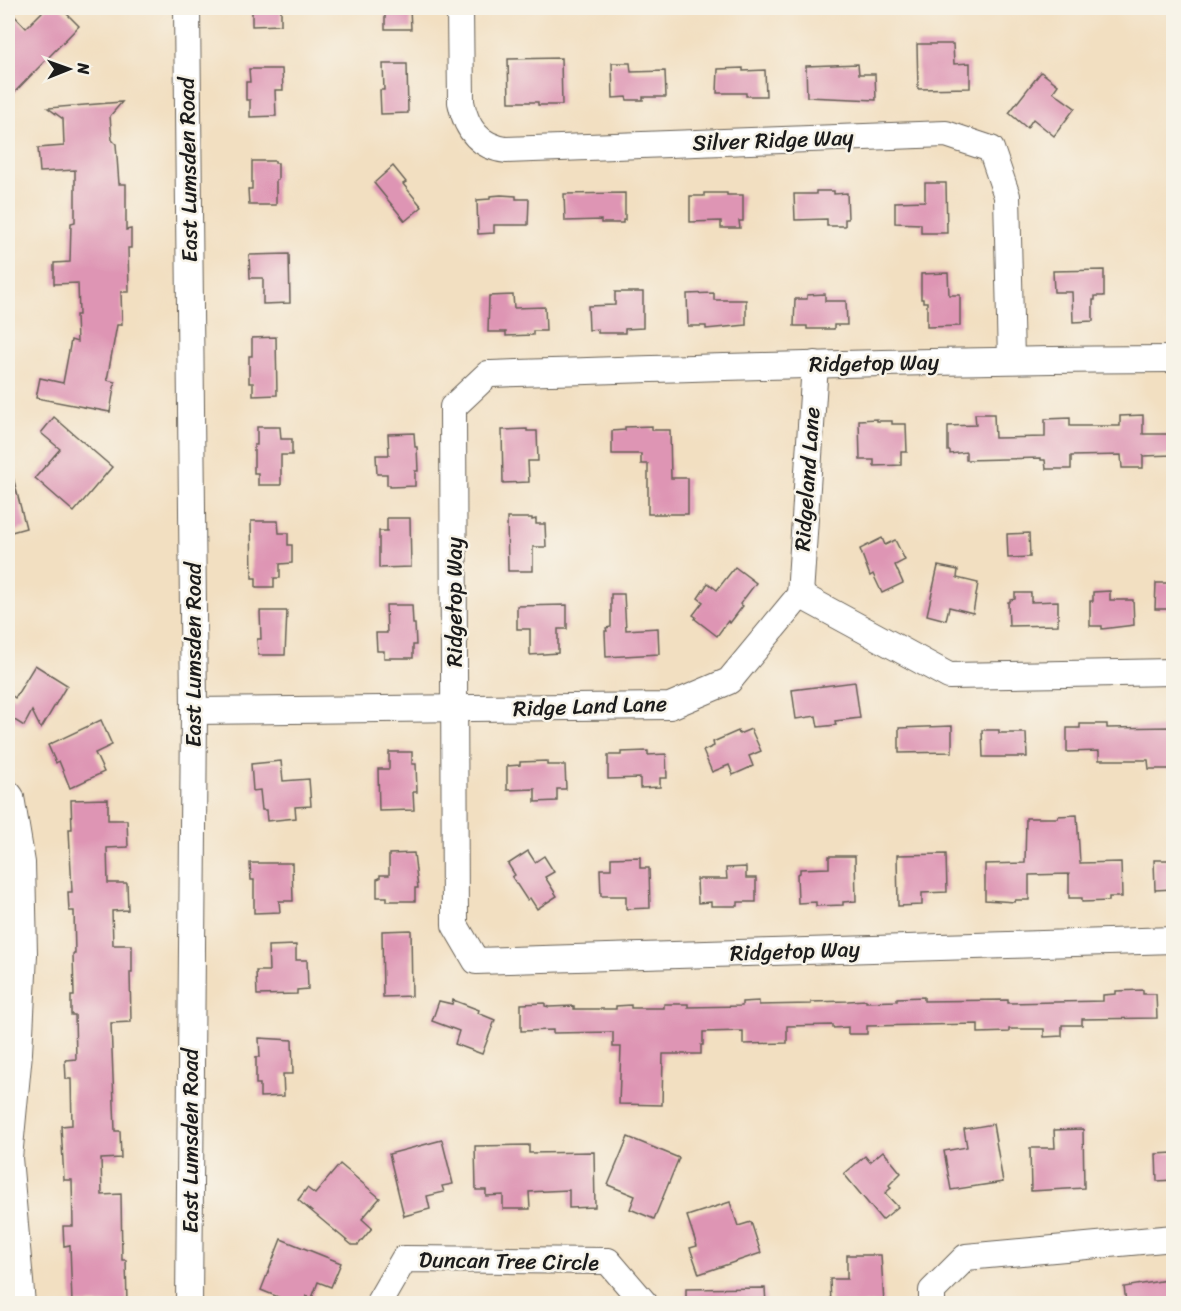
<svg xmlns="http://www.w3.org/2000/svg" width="1181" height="1311" viewBox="0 0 1181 1311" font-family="Sriracha,sans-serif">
  <rect width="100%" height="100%" fill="#f7f3e8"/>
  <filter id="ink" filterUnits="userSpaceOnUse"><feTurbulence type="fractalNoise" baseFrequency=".0167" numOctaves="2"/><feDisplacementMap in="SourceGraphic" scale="12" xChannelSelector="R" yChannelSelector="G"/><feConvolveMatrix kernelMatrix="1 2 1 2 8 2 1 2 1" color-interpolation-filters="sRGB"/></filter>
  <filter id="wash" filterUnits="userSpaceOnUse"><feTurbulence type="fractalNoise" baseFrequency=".008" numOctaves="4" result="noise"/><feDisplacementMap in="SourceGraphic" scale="24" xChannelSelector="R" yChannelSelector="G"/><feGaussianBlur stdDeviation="1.35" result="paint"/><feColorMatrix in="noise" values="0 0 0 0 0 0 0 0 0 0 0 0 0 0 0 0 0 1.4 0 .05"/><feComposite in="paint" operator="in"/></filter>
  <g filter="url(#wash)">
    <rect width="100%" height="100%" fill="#f2dfc1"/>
    <g id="blocks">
      <!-- building -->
      <g fill="#de95b4">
        <polygon points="46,8 61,8 79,26 8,99 8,9 26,28"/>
        <polygon points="252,8 281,8 281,25 252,26"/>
        <polygon points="385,8 410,8 411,29 385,29"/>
        <polygon points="917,44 953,44 954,64 970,63 970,88 918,89"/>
        <polygon points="561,58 562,105 538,105 538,102 509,102 508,59"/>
        <polygon points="612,63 630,63 631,72 665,71 666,97 643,97 643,100 627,100 626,97 613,98"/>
        <polygon points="383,64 407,64 408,113 381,114 380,90 384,90"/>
        <polygon points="858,64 859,74 875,74 876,100 807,97 806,66"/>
        <polygon points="743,68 743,71 765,70 766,96 746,96 746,93 717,93 718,69"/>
        <polygon points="249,69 282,69 283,90 275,90 276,116 250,117 250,100 246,100 246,82 250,82"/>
        <polygon points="1041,72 1058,85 1053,92 1075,108 1054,136 1033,119 1027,128 1009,113"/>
        <polygon points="122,102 110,116 112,140 116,144 119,184 126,184 126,230 131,229 131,248 128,248 129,292 121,292 122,325 117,325 107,380 115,382 110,412 36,398 40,378 63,383 71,340 77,342 76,315 79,315 78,283 54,284 54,263 70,262 71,223 75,222 75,170 40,172 38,148 64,146 63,119 48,108"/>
        <polygon points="252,161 275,161 275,163 278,163 278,180 276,180 276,205 249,205 248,189 252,189"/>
        <polygon points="393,166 406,182 403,184 422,207 405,221 374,183"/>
        <polygon points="925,183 946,183 947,233 921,233 921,224 895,223 895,202 925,201"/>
        <polygon points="816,191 834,191 834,194 847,193 848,219 845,219 845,226 827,226 827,219 795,220 794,194 816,194"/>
        <polygon points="625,193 625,220 623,220 623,223 601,223 601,220 565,221 564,194"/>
        <polygon points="704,193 727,193 727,195 743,195 743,221 739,221 740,228 721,228 721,221 690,222 690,196 704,196"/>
        <polygon points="501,195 516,196 516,199 529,199 528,225 494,225 494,233 478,234 477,200 490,199 490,196"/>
        <polygon points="289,254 290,303 263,304 263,278 250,278 249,255"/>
        <polygon points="1104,270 1104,296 1095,296 1095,300 1093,300 1093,321 1073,322 1072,292 1054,292 1053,271"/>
        <polygon points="948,273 949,295 960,295 960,326 927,327 927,302 923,302 923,299 921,299 921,274"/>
        <polygon points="615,292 643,292 643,328 625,329 625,333 598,333 598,329 589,330 588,306 615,305"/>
        <polygon points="714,293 714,300 746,300 746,325 706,329 706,326 688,326 687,294"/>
        <polygon points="825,294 825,301 846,301 847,325 834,325 834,329 807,329 807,326 794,326 795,299 807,299 807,295"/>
        <polygon points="513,295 514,308 545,307 546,331 533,331 533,335 506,336 506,332 488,332 489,296"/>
        <polygon points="276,337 277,395 253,396 253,383 249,383 249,356 252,356 252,338"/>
        <polygon points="975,414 994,414 995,438 1045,437 1045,419 1070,418 1070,426 1120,426 1120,416 1143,415 1143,434 1173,434 1173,455 1143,456 1143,468 1122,468 1121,455 1071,456 1071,469 1046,469 1045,460 1041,460 1041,458 966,460 966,452 950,454 950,451 948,451 948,426 976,425"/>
        <polygon points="54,417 112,467 74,512 35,478 60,449 41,433"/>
        <polygon points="877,419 877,421 892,421 892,424 906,424 907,452 901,452 901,465 874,466 874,460 860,460 859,420"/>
        <polygon points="652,426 652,430 670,430 671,478 688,478 688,514 648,514 648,464 641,464 641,454 612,454 612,431 625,430 625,427"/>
        <polygon points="257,427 280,427 281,439 292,439 292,455 281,455 281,485 258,485 258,473 254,473 254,445 257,445"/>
        <polygon points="527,429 527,431 537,431 538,461 528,461 529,482 503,483 502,430"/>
        <polygon points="414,433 415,447 417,447 418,471 415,471 415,486 390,487 390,485 387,485 387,474 377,474 376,455 389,455 388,434"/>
        <polygon points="13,477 26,528 8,533 8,478"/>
        <polygon points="387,518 410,518 411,567 379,568 379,531 387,531"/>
        <polygon points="507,518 532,518 532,520 536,519 536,524 545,524 546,547 533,547 533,571 508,571"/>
        <polygon points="251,521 278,521 279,533 288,533 288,545 292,545 292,563 280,564 280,578 274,578 274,587 256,587 256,578 252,578"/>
        <polygon points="1029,533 1030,557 1008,558 1007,534"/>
        <polygon points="882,538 885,545 895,540 905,560 895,565 903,583 882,593 873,574 870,576 860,549"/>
        <polygon points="938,566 958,570 957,578 978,583 973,613 949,607 946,620 927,615"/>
        <polygon points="735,567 756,583 740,604 743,606 730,623 728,621 717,636 695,619 696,617 693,615 703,602 698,598 708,583 717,590"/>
        <polygon points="1156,583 1173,583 1173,609 1155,609"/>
        <polygon points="1110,591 1110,600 1133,600 1134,625 1102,629 1102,626 1090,626 1090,601 1093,601 1093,592"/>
        <polygon points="1015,593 1031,593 1031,602 1058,601 1058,625 1009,626 1008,602 1010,602 1010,600 1015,599"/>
        <polygon points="611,594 624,594 626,630 658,628 659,654 606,657 605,631 607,631 606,628 611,627"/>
        <polygon points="386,605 412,605 413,624 415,624 416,645 413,645 413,658 384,658 384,651 377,651 376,633 387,633"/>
        <polygon points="567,605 567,629 558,629 558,653 530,655 530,629 517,629 517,606"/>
        <polygon points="260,611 287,611 285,655 258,655 257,639 261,639"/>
        <polygon points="35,665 67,685 41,729 32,711 24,726 8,716 8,693 15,698"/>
        <polygon points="855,682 860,718 835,721 836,725 818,727 816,716 796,719 792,690"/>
        <polygon points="101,720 112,745 95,753 104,772 70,788 59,761 56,763 48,745"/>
        <polygon points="1080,724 1107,724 1107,728 1173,727 1173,769 1149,769 1148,760 1099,760 1099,751 1067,752 1067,728 1080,728"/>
        <polygon points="952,726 952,752 899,753 899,728"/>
        <polygon points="751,729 761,751 749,756 753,766 733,775 729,765 712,772 703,751 714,746 713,742 738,731 739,734"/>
        <polygon points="982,730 999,730 999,733 1026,733 1027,757 983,757"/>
        <polygon points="648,751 648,755 666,754 667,778 660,778 660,787 640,788 640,778 608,779 608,755 621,755 621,752"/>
        <polygon points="389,752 412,752 412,764 416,764 417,792 413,792 414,810 379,811 378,769 389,769"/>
        <polygon points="281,761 283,781 309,779 311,806 295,807 296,818 267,821 266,810 262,810 260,790 253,791 251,764"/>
        <polygon points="547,761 547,765 565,765 566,789 557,789 557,801 535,802 535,789 507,790 507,766 520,765 520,762"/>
        <polygon points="108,799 108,820 127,820 128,847 107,848 108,883 127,883 128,910 112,911 113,945 132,945 132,972 130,972 131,1022 111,1023 115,1131 120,1131 121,1158 101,1159 102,1195 121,1194 122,1260 126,1260 127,1304 72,1304 70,1245 64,1246 63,1226 73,1226 72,1180 64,1180 61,1126 72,1125 71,1079 66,1079 65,1060 76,1059 75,1015 71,1015 71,996 74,996 73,954 75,954 74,911 69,911 68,892 72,892 69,829 72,829 71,800"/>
        <polygon points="1077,815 1080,863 1121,862 1122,897 1109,897 1109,901 1082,902 1082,898 1069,898 1069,874 1029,875 1029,900 1015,900 1015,902 985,900 985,864 1025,863 1026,818 1058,818 1058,816"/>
        <polygon points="528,851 535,862 544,856 554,872 545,877 557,896 537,909 530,898 527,900 512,877 515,875 508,864"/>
        <polygon points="414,853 418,888 415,888 415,901 387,901 387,897 377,897 377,879 380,878 380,875 389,875 389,854"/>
        <polygon points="946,854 947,892 922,893 922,905 898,906 897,855"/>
        <polygon points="829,856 855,856 856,901 843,902 843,905 816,906 816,902 798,903 797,874 800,873 800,869 829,868"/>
        <polygon points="640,857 640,868 649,868 650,908 626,909 626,896 601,896 600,869 611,869 611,858"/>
        <polygon points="1154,860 1173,860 1173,889 1155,890"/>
        <polygon points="250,863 292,863 293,901 279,901 280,912 254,913 254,880 251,880"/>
        <polygon points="746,867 746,878 756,878 756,902 738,902 738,906 711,906 711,902 698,903 697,879 727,879 726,868"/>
        <polygon points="411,930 412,996 383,997 382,931"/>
        <polygon points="296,945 296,960 307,960 308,989 297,990 297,994 257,995 256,971 269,971 268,946"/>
        <polygon points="1143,990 1143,994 1156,994 1157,1018 1082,1019 1082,1025 1062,1025 1062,1036 1044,1037 1044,1029 1009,1029 1009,1032 978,1033 978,1024 867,1026 867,1034 848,1034 848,1027 833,1028 833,1025 787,1026 787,1043 743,1044 743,1031 703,1032 703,1045 701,1045 701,1054 663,1054 662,1105 619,1104 621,1047 613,1047 613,1032 553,1033 553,1030 521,1031 521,1004 545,1003 545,1006 549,1007 574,1006 574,1009 616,1009 616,1006 631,1005 631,1008 664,1008 664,1004 688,1004 688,1007 742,1006 742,1002 759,1001 759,1005 811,1004 811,1002 848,1001 866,1000 866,1002 897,1001 897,998 924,997 924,1001 1008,1000 1008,1003 1103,1001 1103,995 1116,994 1116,991"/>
        <polygon points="453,1000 479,1010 478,1013 495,1020 482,1054 455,1044 459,1031 432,1021 439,1001 452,1004"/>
        <polygon points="259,1038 292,1040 293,1074 283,1074 284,1096 260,1097 260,1084 256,1084 256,1057 260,1057"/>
        <polygon points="993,1124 1003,1182 951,1190 944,1151 967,1147 964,1129"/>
        <polygon points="1083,1129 1084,1188 1031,1191 1030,1148 1055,1148 1054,1130"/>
        <polygon points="628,1137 679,1158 654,1219 630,1209 635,1196 608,1185"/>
        <polygon points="442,1140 453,1184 442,1186 444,1192 427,1196 430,1209 404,1216 389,1154"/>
        <polygon points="529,1145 529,1153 594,1152 595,1207 569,1208 569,1190 547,1191 529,1192 530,1209 503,1209 503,1195 486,1196 486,1190 476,1190 475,1146"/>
        <polygon points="883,1151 901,1173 889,1185 891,1188 885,1193 898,1207 882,1220 844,1174 865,1156 870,1162"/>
        <polygon points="1173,1153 1173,1180 1157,1181 1156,1154"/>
        <polygon points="340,1164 380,1198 362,1219 372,1228 358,1245 352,1245 298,1200 307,1188 315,1194"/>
        <polygon points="730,1202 738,1226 751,1222 761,1253 699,1274 690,1248 697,1246 687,1216"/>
        <polygon points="281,1239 341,1263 331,1287 318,1282 312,1298 306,1296 304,1304 295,1304 261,1290"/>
        <polygon points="847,1255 881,1255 884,1304 831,1304 830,1279 847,1279"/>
        <polygon points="1173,1279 1173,1304 1126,1302 1124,1287"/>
        <polygon points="765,1288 766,1304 686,1304 686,1289"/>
      </g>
    </g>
  </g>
  <g filter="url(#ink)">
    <use href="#blocks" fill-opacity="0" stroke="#676056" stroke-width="1.5"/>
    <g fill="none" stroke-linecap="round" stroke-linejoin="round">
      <!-- minor casing -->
      <g stroke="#676056" stroke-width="28">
        <g id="minor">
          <polyline points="187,8 194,711 189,1304"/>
          <path d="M460,8L461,102C466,128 478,146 506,150L946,134L991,149L1007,196L1011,360"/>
          <path d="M1174,359C945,360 717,367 488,374L453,407L455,925L476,961L1174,940"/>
          <polyline points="800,595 949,676 1174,672"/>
          <polyline points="800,595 815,364"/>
          <polyline points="194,711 670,706 729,681 800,595"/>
          <polyline points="8,793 11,797 22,863 24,954 19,1053 9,1158 22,1304"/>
          <polyline points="378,1304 404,1259 608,1261 645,1304"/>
          <polyline points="932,1304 932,1291 966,1257 1174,1238"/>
        </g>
      </g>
      <!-- minor -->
      <use href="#minor" stroke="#fff" stroke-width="26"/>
    </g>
  </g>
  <g text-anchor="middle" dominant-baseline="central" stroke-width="5" stroke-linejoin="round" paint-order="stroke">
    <!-- street labels -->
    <g font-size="22" fill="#1c1c1c" stroke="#f7f3e8">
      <text transform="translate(773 140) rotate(-2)">Silver Ridge Way</text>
      <text transform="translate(188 170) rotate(-91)">East Lumsden Road</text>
      <text transform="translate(874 363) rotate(-1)">Ridgetop Way</text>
      <text transform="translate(807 479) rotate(-86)">Ridgeland Lane</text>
      <text transform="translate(454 602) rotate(-90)">Ridgetop Way</text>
      <text transform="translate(193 655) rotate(-90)">East Lumsden Road</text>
      <text transform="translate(590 706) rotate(-2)">Ridge Land Lane</text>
      <text transform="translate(795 951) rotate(-2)">Ridgetop Way</text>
      <text transform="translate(190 1141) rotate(-90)">East Lumsden Road</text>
      <text transform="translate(509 1261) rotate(1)">Duncan Tree Circle</text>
    </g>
  </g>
  <!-- margin -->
  <rect width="1181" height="1311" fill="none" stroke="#f7f3e8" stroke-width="30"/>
  <!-- north arrow -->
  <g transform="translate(69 69) rotate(89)" stroke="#f7f3e8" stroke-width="4.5" paint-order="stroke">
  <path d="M0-4.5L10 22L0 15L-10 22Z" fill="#1c1c1c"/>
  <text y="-9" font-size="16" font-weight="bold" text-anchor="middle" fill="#1c1c1c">N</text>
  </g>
</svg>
